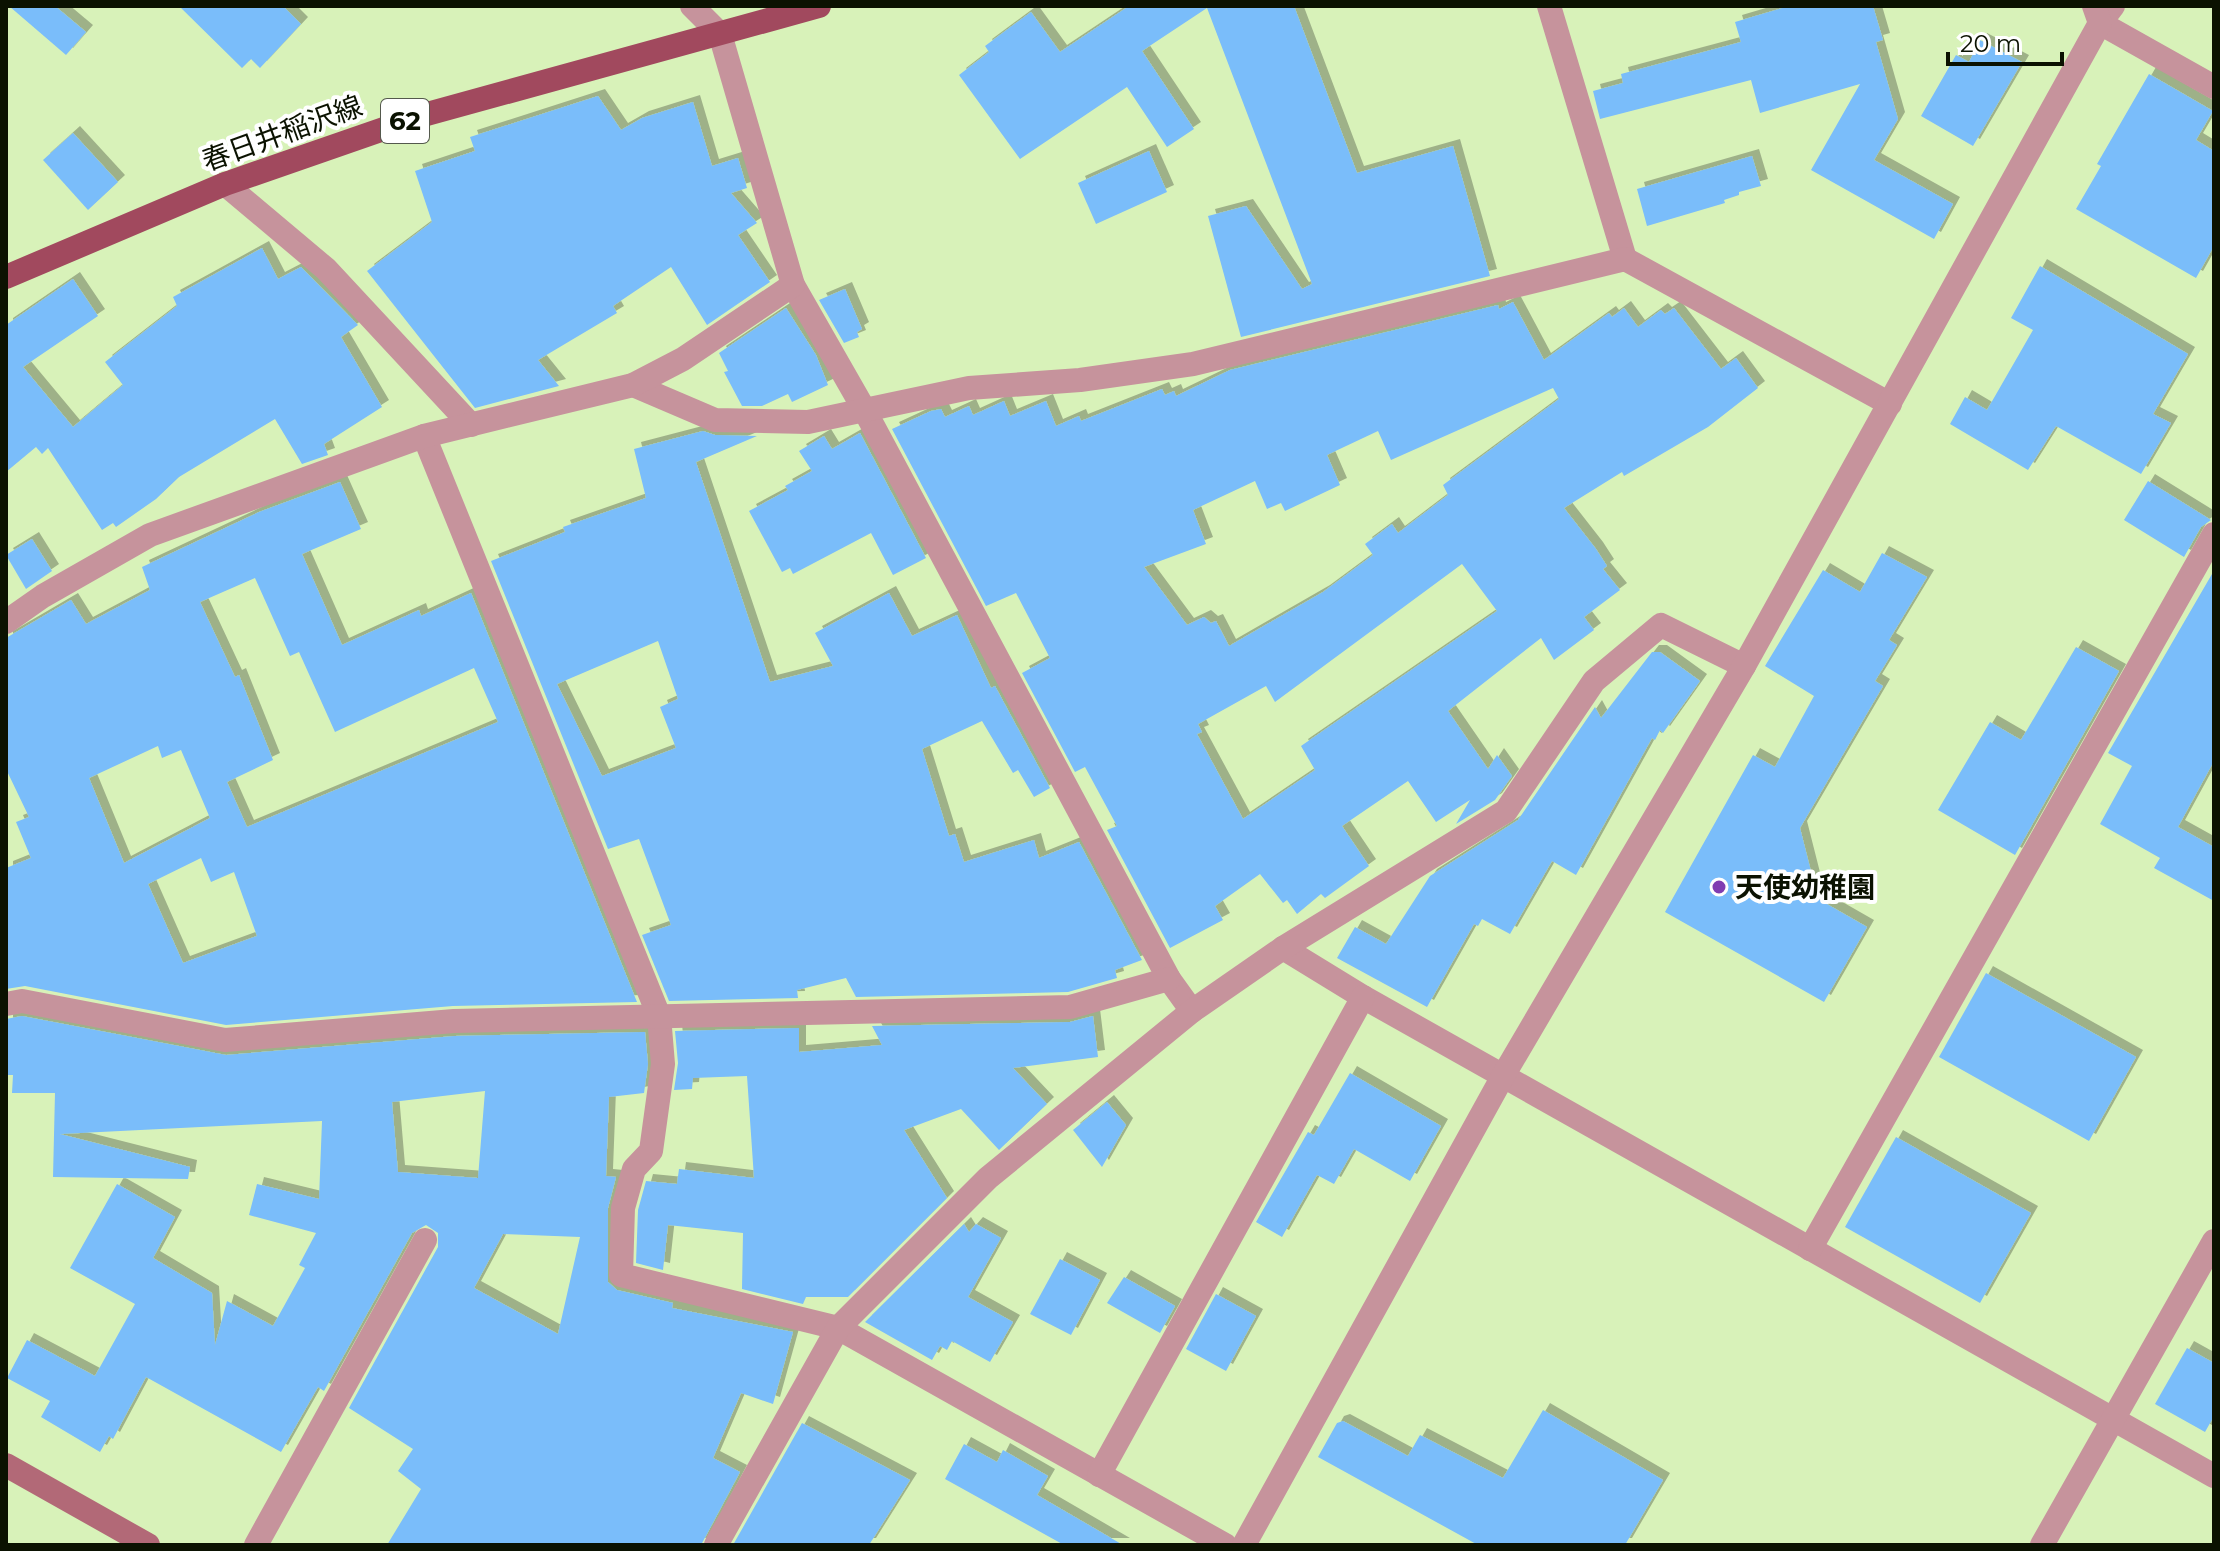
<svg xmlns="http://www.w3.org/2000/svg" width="2220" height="1551" viewBox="0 0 2220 1551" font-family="Montserrat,'Noto Sans JP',sans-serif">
  <defs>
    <filter id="shadow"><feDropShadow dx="7" dy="-7" stdDeviation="0" flood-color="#0004"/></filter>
  </defs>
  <rect width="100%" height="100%" fill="#d8f2b9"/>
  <!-- building -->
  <g fill="#7abdfa" fill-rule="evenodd" filter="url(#shadow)">
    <polygon points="9,6 55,6 86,32 66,55"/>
    <polygon points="179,6 283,6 301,24 260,68 251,59 242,68"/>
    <polygon points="1129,6 1294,6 1357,173 1453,146 1490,276 1241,337 1208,216 1246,206 1302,289 1312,284 1207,8 1142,51 1194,129 1167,147 1127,87 1020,159 959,75 989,52 985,46 1031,12 1060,52"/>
    <polygon points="1789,6 1873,6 1883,40 1876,42 1898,119 1874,160 1953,204 1934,239 1811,170 1860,84 1760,113 1751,80 1600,119 1593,91 1623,83 1621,74 1741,42 1735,22"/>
    <polygon points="1980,40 2022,62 1973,146 1921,116 1956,55 1969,62"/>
    <polygon points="2149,74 2213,111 2196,140 2214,151 2214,246 2196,278 2076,209 2101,166 2097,164"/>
    <polygon points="598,96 621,130 642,118 693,102 712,166 738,158 747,188 731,193 757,223 738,235 770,282 707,325 671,267 613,306 617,313 538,360 559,386 475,408 367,271 432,222 415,171 475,151 470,137"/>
    <polygon points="73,133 118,182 88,210 43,160"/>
    <polygon points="1149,151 1167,192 1096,224 1078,183"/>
    <polygon points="1752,156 1761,186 1739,192 1739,195 1724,200 1725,203 1647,226 1637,189"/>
    <polygon points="262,248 278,279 301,267 358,325 341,337 382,407 324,444 328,455 302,464 275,419 179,477 156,499 116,527 113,523 102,530 48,448 42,454 36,447 6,472 6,325 73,279 98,316 23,367 73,427 123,385 105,362 177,306 173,297"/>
    <polygon points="2040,266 2188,354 2153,414 2171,423 2141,474 2056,426 2028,470 1950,424 1965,397 1987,410 2033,330 2011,318"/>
    <polygon points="845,289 862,329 857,332 859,337 844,343 819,300"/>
    <path d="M1513,302L1544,360L1609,313L1612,317L1624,308L1638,327L1661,310L1665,314L1674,308L1721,369L1736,358L1758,388L1708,427L1624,476L1622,472L1564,508L1596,549L1607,566L1603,569L1620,590L1584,617L1594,630L1554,660L1541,638L1448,711L1488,769L1497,755L1512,776L1495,800L1456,824L1470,800L1436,822L1408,781L1342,826L1369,866L1325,898L1321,894L1297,914L1287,900L1283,903L1260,874L1215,906L1223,920L1170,948L1107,830L1117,826L1085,767L1075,772L1022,673L1050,658L1016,593L986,606L892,429L931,411L941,409L945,417L969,406L973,415L1004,401L1010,416L1046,401L1056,426L1079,416L1081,421L1162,389L1165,395L1174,391L1176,396L1230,370L1498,305L1499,309ZM1553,388L1559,399L1443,485L1448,495L1398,533L1392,524L1365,544L1373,555L1323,592L1229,646L1216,621L1211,623L1204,617L1187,625L1144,567L1206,544L1193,510L1255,481L1267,509L1281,503L1285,511L1340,485L1327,455L1378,431L1391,460ZM1462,564L1497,611L1301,746L1315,770L1243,819L1197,734L1202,732L1198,724L1266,686L1275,702Z"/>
    <polygon points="786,308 816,355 828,385 792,402 788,394 762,406 742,406 724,372 728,371 719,353"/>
    <path d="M703,431L715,435L757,436L696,462L770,682L833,666L815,633L889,593L912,636L957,615L991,688L995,686L1050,788L1034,797L1018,770L1013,773L982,721L922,749L949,836L955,834L964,862L1034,840L1039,858L1079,842L1142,960L1115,970L1117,978L1068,992L856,997L846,978L797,990L798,998L669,1001L642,935L671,925L639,839L608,849L491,561L565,532L563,527L646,498L634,449ZM658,641L678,699L660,707L676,748L602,776L557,684Z"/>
    <polygon points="860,433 926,558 893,575 871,533 793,574 790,568 782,572 749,511 788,490 785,486 812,471 799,451 824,436 832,449"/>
    <polygon points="2148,481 2211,520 2201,527 2184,557 2124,520"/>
    <path d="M340,482L361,529L302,554L342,645L419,610L421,616L471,593L637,1002L453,1006L226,1025L25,986L6,989V868L31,858L16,822L29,817L6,769V638L71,600L86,624L150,590L142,567L259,512ZM255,578L290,656L299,652L335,732L474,668L498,722L247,827L227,782L273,760L239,675L235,677L200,602ZM158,746L162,758L181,750L210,818L124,863L89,778ZM201,858L211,882L234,872L257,936L183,963L148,884Z"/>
    <polygon points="32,539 52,571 26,589 6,555"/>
    <polygon points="1882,553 1927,577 1889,640 1897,645 1875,681 1883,686 1800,828 1818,899 1867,927 1824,1002 1665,912 1753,755 1775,767 1814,696 1765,666 1823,570 1860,592"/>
    <polygon points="2214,564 2214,761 2178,827 2214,847 2214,901 2154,868 2160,858 2100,824 2132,766 2108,753 2212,574"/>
    <polygon points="2076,647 2119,671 2015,855 1938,810 1990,722 2021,740"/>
    <polygon points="1652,652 1660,652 1700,681 1663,733 1660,730 1655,740 1652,738 1576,875 1552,861 1510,934 1482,919 1478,926 1474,924 1427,1007 1337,958 1355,927 1386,944 1430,876 1518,820 1595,707 1601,718"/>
    <polygon points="1986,973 2136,1057 2089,1141 1939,1057"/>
    <path d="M22,1016L226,1055L455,1036L645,1032L648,1064L644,1093L609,1097L606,1176L616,1177L608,1208V1282L617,1290L673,1303L672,1308L793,1332L773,1404L741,1393L713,1458L740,1472L701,1545H387L421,1489L398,1471L413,1449L349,1408L438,1247V1233L426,1225L412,1233L324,1391L318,1387L281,1452L146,1377L113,1439L109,1436L100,1452L41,1417L50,1401L7,1378L27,1340L95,1376L135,1304L70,1268L117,1184L175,1217L153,1258L212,1293L215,1345L227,1301L273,1326L305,1268L299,1265L316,1233L249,1215L257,1184L319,1199L322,1121L60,1134L190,1167L188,1179L53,1177L55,1093H12L13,1075H6V1019ZM485,1091L478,1178L398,1172L392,1102ZM503,1234L580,1237L558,1334L474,1288Z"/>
    <polygon points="1093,1016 1098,1057 1013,1068 1047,1104 999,1150 961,1109 904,1130 947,1198 848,1297 806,1297 803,1304 742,1289 743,1233 668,1225 663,1270 636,1263 638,1210 646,1181 677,1184 679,1169 754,1178 747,1076 693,1078 692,1089 674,1090 678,1063 675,1031 799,1028 799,1052 882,1045 872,1026 1070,1022"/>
    <polygon points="1350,1073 1441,1126 1410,1181 1354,1149 1334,1184 1317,1175 1282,1237 1256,1222 1308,1132 1314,1135"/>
    <polygon points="1107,1102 1126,1125 1102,1167 1073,1130"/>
    <polygon points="1896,1137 2031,1213 1980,1303 1845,1227"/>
    <polygon points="964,1224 969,1232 976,1224 1001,1238 968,1297 1013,1322 990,1362 952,1341 947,1350 940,1346 932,1360 865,1322"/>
    <polygon points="1060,1259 1100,1280 1071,1335 1030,1314"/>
    <polygon points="1124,1277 1175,1306 1160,1333 1107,1303"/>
    <polygon points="1216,1294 1256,1316 1226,1371 1186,1349"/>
    <polygon points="2187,1348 2214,1363 2214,1416 2205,1432 2155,1404"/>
    <polygon points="1543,1410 1663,1480 1625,1545 1478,1545 1318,1457 1337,1423 1343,1421 1408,1456 1420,1435 1503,1478"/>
    <polygon points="802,1423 910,1480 869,1545 733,1545"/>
    <polygon points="964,1444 997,1462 1003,1450 1048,1476 1037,1495 1123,1545 1064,1545 945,1479"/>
  </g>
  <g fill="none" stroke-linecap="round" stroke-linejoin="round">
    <!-- minor -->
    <g stroke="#c6939c" stroke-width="24">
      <polyline points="1549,6 1625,259"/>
      <polyline points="2113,6 2100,23 2214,87"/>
      <polyline points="225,184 326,269 471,425"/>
      <polyline points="793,285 865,411 1169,979 1192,1011"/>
      <polyline points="633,385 715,420 808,422 969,388 1080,380 1193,364 1625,259 1890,404"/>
      <polyline points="424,436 659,1016 663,1064 651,1151 634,1169 623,1208 621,1275 838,1328 1225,1545"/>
      <polyline points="6,622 43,596 150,535 424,436 633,385 683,359 793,285 720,34 692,6"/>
      <polyline points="1283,948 1363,997 2214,1476"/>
      <polyline points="6,1004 22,1001 225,1040 454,1021 1070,1007 1169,979"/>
      <polyline points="1810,1249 2214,534"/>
      <polyline points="1099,1475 1363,997"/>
      <polyline points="256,1545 425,1240"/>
      <polyline points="716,1545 838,1328 988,1178 1192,1011 1283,948 1506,811 1594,681 1661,625 1744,666"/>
      <polyline points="1244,1545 1503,1076 1744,666 2100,23 2094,6"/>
      <polyline points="2042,1545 2214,1241"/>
    </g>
    <!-- secondary -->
    <polyline stroke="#b26977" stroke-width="24" points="6,1465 148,1545"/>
    <!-- primary -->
    <polyline stroke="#a1495e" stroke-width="24" points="6,277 225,184 427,114 819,6"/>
  </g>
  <!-- markers -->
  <circle fill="#803db2" stroke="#fff" stroke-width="3" cx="1719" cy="887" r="8"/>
  <g text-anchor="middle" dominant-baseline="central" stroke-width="8" stroke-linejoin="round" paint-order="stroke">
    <!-- shield labels -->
    <rect fill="#fff" stroke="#54594d" stroke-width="2" x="381" y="99" width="48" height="44" rx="6"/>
    <g font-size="26" font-weight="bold" fill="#0b1201">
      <text x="405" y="121">62</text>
    </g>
    <!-- street labels -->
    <g font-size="28" fill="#0b1201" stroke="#fff">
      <text transform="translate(282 133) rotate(-20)">春日井稲沢線</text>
    </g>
    <!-- poi labels -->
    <g font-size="28" font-weight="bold" fill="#0b1201" stroke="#fff" text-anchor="start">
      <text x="1735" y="887">天使幼稚園</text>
    </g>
  </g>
  <!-- border -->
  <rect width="2220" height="1551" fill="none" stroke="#0b1201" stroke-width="16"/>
  <!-- scale -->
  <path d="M1948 52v12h114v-12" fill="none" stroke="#0b1201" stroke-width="4"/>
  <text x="1960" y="52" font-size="24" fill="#0b1201" stroke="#ffffff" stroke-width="6" paint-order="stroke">20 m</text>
</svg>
